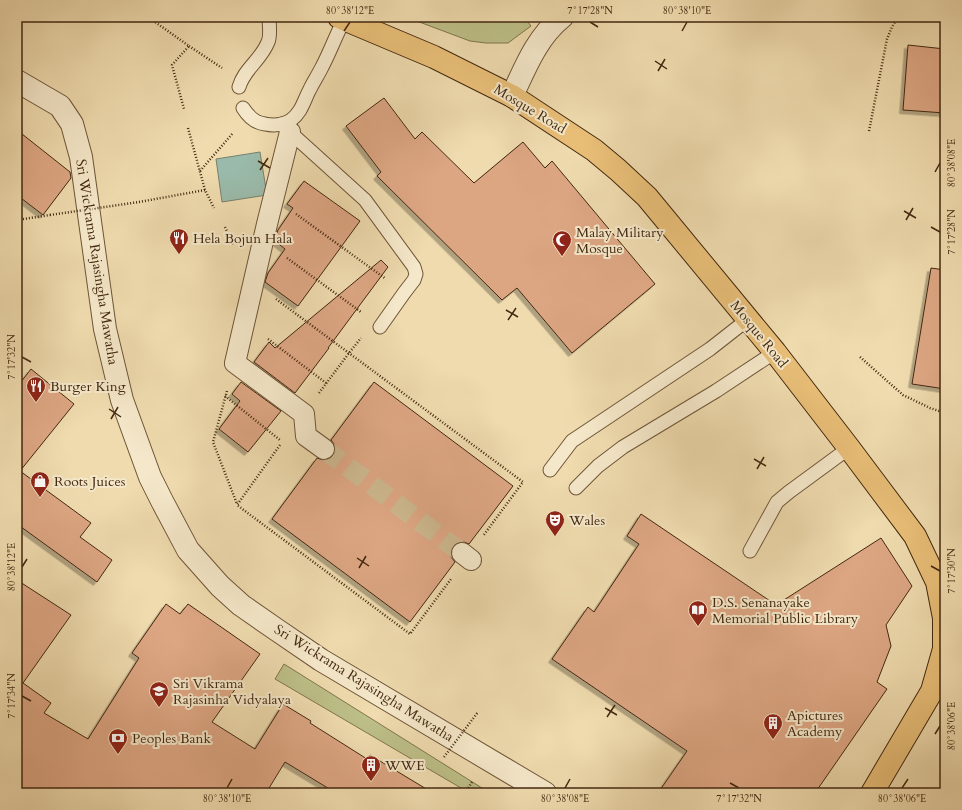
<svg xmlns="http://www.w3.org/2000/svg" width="962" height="810" viewBox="0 0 962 810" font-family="Cardo,serif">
  <defs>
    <filter id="shadow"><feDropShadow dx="-3.5" dy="3.5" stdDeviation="0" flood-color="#0004"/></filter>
  </defs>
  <rect width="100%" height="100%" fill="#efdbae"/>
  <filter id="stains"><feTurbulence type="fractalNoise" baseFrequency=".005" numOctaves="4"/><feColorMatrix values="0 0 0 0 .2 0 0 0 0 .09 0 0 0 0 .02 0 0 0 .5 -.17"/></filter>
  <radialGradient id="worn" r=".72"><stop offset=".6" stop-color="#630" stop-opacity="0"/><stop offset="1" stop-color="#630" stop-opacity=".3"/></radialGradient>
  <!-- green -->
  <g fill="#bdbf88" stroke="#80744c">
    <polygon points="406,17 524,17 531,26 508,43 486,43 470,41"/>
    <polygon points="284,664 490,793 458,793 461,788 275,679"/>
  </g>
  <!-- water -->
  <polygon fill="#9abbab" stroke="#77806d" points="260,152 267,195 222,202 216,159"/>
  <!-- building -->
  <g fill="#dda683" stroke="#432810" filter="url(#shadow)">
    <polygon points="908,45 945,49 945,113 903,110"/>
    <polygon points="384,98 415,139 422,132 474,183 523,142 545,168 552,161 655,284 572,353 517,288 502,300 377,176 381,172 346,126"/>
    <polygon points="17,130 70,172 71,178 43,215 17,195"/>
    <polygon points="304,181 360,221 298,306 265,282 268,273 285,249 275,241 278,230 293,208 287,204"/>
    <polygon points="381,260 388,267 328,348 329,348 295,393 254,362 269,342 275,348"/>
    <polygon points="931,268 945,270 945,389 912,384"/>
    <polygon points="31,369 74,404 20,471 91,523 80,537 112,560 97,582 17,524 17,387"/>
    <polygon points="241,382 281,411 248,452 219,429 240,401 232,394"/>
    <polygon points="374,382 513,486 469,544 464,542 458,542 453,546 451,551 451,557 455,562 410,622 272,519 317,458 323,460 329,459 333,456 335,450 334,444 331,440"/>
    <polygon points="641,514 776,605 881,538 912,586 886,625 891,646 877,682 887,689 815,793 658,793 687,751 552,659 588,607 594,612 639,544 627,536"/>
    <polygon points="17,580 71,615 23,683 51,703 44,713 88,739 139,658 132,653 166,604 180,614 188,604 260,654 212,722 255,749 283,704 311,721 310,723 367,759 370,755 433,793 336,793 285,762 266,793 17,793"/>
  </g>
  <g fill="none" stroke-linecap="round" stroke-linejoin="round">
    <!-- pedestrian-tunnel -->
    <polyline stroke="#cdb78e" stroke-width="20" stroke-dasharray="20 10" stroke-linecap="butt" points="324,449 462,553"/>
    <!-- service casing -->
    <g stroke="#6e5538" stroke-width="15">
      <g id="service">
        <path d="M239,87C244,69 261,60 268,42C271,36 269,24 269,17"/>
        <path d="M243,108C248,116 256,123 265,124C274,126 283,125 291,120C302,112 304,100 310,89C314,81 318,75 322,67C330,52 336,35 344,20"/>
        <polyline points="281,124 365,200 414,267 416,274 414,280 404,293 380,327"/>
        <polyline points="550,470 572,441 710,349 747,320"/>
        <polyline points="576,488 598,466 623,447 716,391 775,352"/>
        <polyline points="750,551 777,502 789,492 849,448"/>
      </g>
    </g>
    <!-- pedestrian casing -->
    <g stroke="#6e5538" stroke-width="22">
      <g id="pedestrian">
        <polyline points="290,132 267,224 235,363 304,414 306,436 324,449"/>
        <polyline points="462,553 471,560"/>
      </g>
    </g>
    <!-- minor casing -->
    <g stroke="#6e5538" stroke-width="24">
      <path id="minor" d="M512,96C525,68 537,37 562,17"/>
    </g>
    <!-- tertiary casing -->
    <g stroke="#6e5538" stroke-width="24">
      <polyline id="tertiary" points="17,81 60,106 72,124 81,157 105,329 122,400 150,477 162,501 188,550 220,586 241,605 277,630 321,660 545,793"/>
    </g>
    <!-- primary casing -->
    <g stroke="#432810" stroke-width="24">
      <polyline id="primary" points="339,17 434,57 512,96 594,150 618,170 647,197 775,352 849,448 915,536 937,582 944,618 944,649 932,691 872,793"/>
    </g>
    <!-- path -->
    <g stroke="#432810" stroke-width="2.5" stroke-dasharray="1 2" stroke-linecap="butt">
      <polyline points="148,17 189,46 172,65 184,109"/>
      <polyline points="189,46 222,68"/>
      <polyline points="188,128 205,190 214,208"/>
      <polyline points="869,131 887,39 892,27 898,17"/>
      <polyline points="200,171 233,133"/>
      <polyline points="139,202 205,190"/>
      <polyline points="296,214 386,279"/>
      <polyline points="17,220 50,215"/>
      <polyline points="225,227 234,246"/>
      <polyline points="287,258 361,312"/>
      <polyline points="276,299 523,482 483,536"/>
      <polyline points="268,339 326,383"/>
      <polyline points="860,357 903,395 930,408 945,413"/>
      <polyline points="227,391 213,442 237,504"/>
      <polyline points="319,393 349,353 361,338"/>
      <polyline points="225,396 280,440"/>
      <polyline points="280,445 237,505 410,634 451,579"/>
      <polyline points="465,793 472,782"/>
    </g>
    <!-- service -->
    <use href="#service" stroke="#f5e8ca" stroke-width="13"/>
    <!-- pedestrian -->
    <use href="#pedestrian" stroke="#f5e8ca" stroke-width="20"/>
    <!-- minor -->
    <use href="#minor" stroke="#f5e8ca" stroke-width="22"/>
    <!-- tertiary -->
    <use href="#tertiary" stroke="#f5e8ca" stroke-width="22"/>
    <!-- primary -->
    <use href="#primary" stroke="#e8be77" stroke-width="22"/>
    <!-- path-bridge -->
    <g stroke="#432810" stroke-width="2.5" stroke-dasharray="1 2" stroke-linecap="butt">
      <polyline points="50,215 139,202"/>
      <polyline points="444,757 478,712"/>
    </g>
  </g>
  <!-- ticks -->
  <path fill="none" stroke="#432810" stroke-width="1.5" d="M590,22L598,27M344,31L350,22M682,31L687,22M655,61L667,69M658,71L665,59M258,161L270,168M260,170L268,158M935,172L940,163M904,211L916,218M906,220L913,208M931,227L940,232M506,310L518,317M508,320L516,308M22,357L31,362M109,409L121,417M111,419L118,407M754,459L766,466M757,469L764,457M357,558L369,566M931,566L940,571M22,567L27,559M359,568L366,556M22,696L31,701M605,708L617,715M607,717L615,705M935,734L940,726M730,783L739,788M227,788L232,779M565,788L570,779M902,788L908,779"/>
  <!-- icons -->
  <defs>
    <g id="restaurant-pin" transform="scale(1)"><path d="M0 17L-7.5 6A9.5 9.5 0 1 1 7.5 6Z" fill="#8f2418" stroke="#f5e8ca"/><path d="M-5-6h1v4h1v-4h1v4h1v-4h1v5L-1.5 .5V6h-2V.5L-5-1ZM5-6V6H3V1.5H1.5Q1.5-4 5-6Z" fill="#fff"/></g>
    <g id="mosque-pin" transform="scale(1)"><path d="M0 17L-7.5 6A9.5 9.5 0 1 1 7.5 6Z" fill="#8f2418" stroke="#f5e8ca"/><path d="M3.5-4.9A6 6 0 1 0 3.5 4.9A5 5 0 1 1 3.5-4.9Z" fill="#fff"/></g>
    <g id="shop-pin" transform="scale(1)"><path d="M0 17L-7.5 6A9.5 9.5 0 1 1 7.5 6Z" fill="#8f2418" stroke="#f5e8ca"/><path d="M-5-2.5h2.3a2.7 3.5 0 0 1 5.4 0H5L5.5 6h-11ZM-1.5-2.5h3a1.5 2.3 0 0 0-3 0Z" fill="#fff"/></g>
    <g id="theatre-pin" transform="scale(1)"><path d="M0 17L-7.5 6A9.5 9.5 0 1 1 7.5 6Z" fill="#8f2418" stroke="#f5e8ca"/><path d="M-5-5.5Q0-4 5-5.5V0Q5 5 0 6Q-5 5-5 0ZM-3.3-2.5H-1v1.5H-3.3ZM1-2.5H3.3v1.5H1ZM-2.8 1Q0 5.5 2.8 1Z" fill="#fff"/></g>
    <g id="library-pin" transform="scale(1)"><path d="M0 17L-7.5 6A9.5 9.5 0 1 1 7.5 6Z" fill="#8f2418" stroke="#f5e8ca"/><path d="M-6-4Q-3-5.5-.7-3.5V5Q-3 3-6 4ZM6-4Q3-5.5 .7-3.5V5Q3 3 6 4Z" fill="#fff"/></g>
    <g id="school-pin" transform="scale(1)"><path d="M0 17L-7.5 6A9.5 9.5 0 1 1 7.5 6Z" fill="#8f2418" stroke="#f5e8ca"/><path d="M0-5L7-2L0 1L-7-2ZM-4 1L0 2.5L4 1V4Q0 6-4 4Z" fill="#fff"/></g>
    <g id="building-pin" transform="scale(1)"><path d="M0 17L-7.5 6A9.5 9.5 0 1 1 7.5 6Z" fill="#8f2418" stroke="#f5e8ca"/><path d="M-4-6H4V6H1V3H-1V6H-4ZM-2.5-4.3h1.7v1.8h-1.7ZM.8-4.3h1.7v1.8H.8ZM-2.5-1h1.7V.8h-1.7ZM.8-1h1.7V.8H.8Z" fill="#fff"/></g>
    <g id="bank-pin" transform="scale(1)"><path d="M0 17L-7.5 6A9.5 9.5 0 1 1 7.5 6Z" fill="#8f2418" stroke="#f5e8ca"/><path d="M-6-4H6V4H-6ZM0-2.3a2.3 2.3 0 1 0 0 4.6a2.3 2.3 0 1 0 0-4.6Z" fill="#fff"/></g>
  </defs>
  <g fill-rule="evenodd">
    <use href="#restaurant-pin" x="179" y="238"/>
    <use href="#mosque-pin" x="562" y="240"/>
    <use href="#restaurant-pin" x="36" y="386"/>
    <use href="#shop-pin" x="40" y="481"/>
    <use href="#theatre-pin" x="555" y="520"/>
    <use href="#library-pin" x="698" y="610"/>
    <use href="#school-pin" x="159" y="691"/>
    <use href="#building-pin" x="773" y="723"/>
    <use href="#bank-pin" x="118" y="738"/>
    <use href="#building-pin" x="371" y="765"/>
  </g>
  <g text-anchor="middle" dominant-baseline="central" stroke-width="4" stroke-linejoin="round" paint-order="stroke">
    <!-- street labels -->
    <g font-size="14" fill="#432810" stroke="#f5e8ca">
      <text transform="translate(530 109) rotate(31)">Mosque Road</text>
      <text transform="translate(97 262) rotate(81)">Sri Wickrama Rajasingha Mawatha</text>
      <text transform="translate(759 334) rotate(51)">Mosque Road</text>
      <text transform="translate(364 683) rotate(32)">Sri Wickrama Rajasingha Mawatha</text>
    </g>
    <!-- poi labels -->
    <g font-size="14" fill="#432810" stroke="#f5e8ca" text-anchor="start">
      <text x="576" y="232">Malay Military<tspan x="576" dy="16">Mosque</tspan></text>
      <text x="193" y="238">Hela Bojun Hala</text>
      <text x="50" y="386">Burger King</text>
      <text x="54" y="481">Roots Juices</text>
      <text x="569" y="520">Wales</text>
      <text x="712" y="602">D.S. Senanayake<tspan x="712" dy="16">Memorial Public Library</tspan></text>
      <text x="173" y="683">Sri Vikrama<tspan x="173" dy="16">Rajasinha Vidyalaya</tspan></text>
      <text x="787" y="715">Apictures<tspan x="787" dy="16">Academy</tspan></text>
      <text x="132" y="738">Peoples Bank</text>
      <text x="385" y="765">WWE</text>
    </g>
  </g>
  <!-- margin -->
  <rect width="962" height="810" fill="none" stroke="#efdbae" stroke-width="44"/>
  <rect x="22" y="22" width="918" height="766" fill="none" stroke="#432810" stroke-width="1.5"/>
  <g font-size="10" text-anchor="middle" fill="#432810">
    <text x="350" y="14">80°38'12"E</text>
    <text x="590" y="14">7°17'28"N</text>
    <text x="687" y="14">80°38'10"E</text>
    <text transform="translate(951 163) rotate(-90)" y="4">80°38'08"E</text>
    <text transform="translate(951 232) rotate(-90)" y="4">7°17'28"N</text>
    <text transform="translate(11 357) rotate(-90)" y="4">7°17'32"N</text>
    <text transform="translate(11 567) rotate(-90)" y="4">80°38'12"E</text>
    <text transform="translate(951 571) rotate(-90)" y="4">7°17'30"N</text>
    <text transform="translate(11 696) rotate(-90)" y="4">7°17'34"N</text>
    <text transform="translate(951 726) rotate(-90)" y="4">80°38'06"E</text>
    <text x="227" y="802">80°38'10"E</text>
    <text x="565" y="802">80°38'08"E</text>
    <text x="739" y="802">7°17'32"N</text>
    <text x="902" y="802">80°38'06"E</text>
  </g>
  <rect width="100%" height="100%" filter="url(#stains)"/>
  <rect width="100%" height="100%" fill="url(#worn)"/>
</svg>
